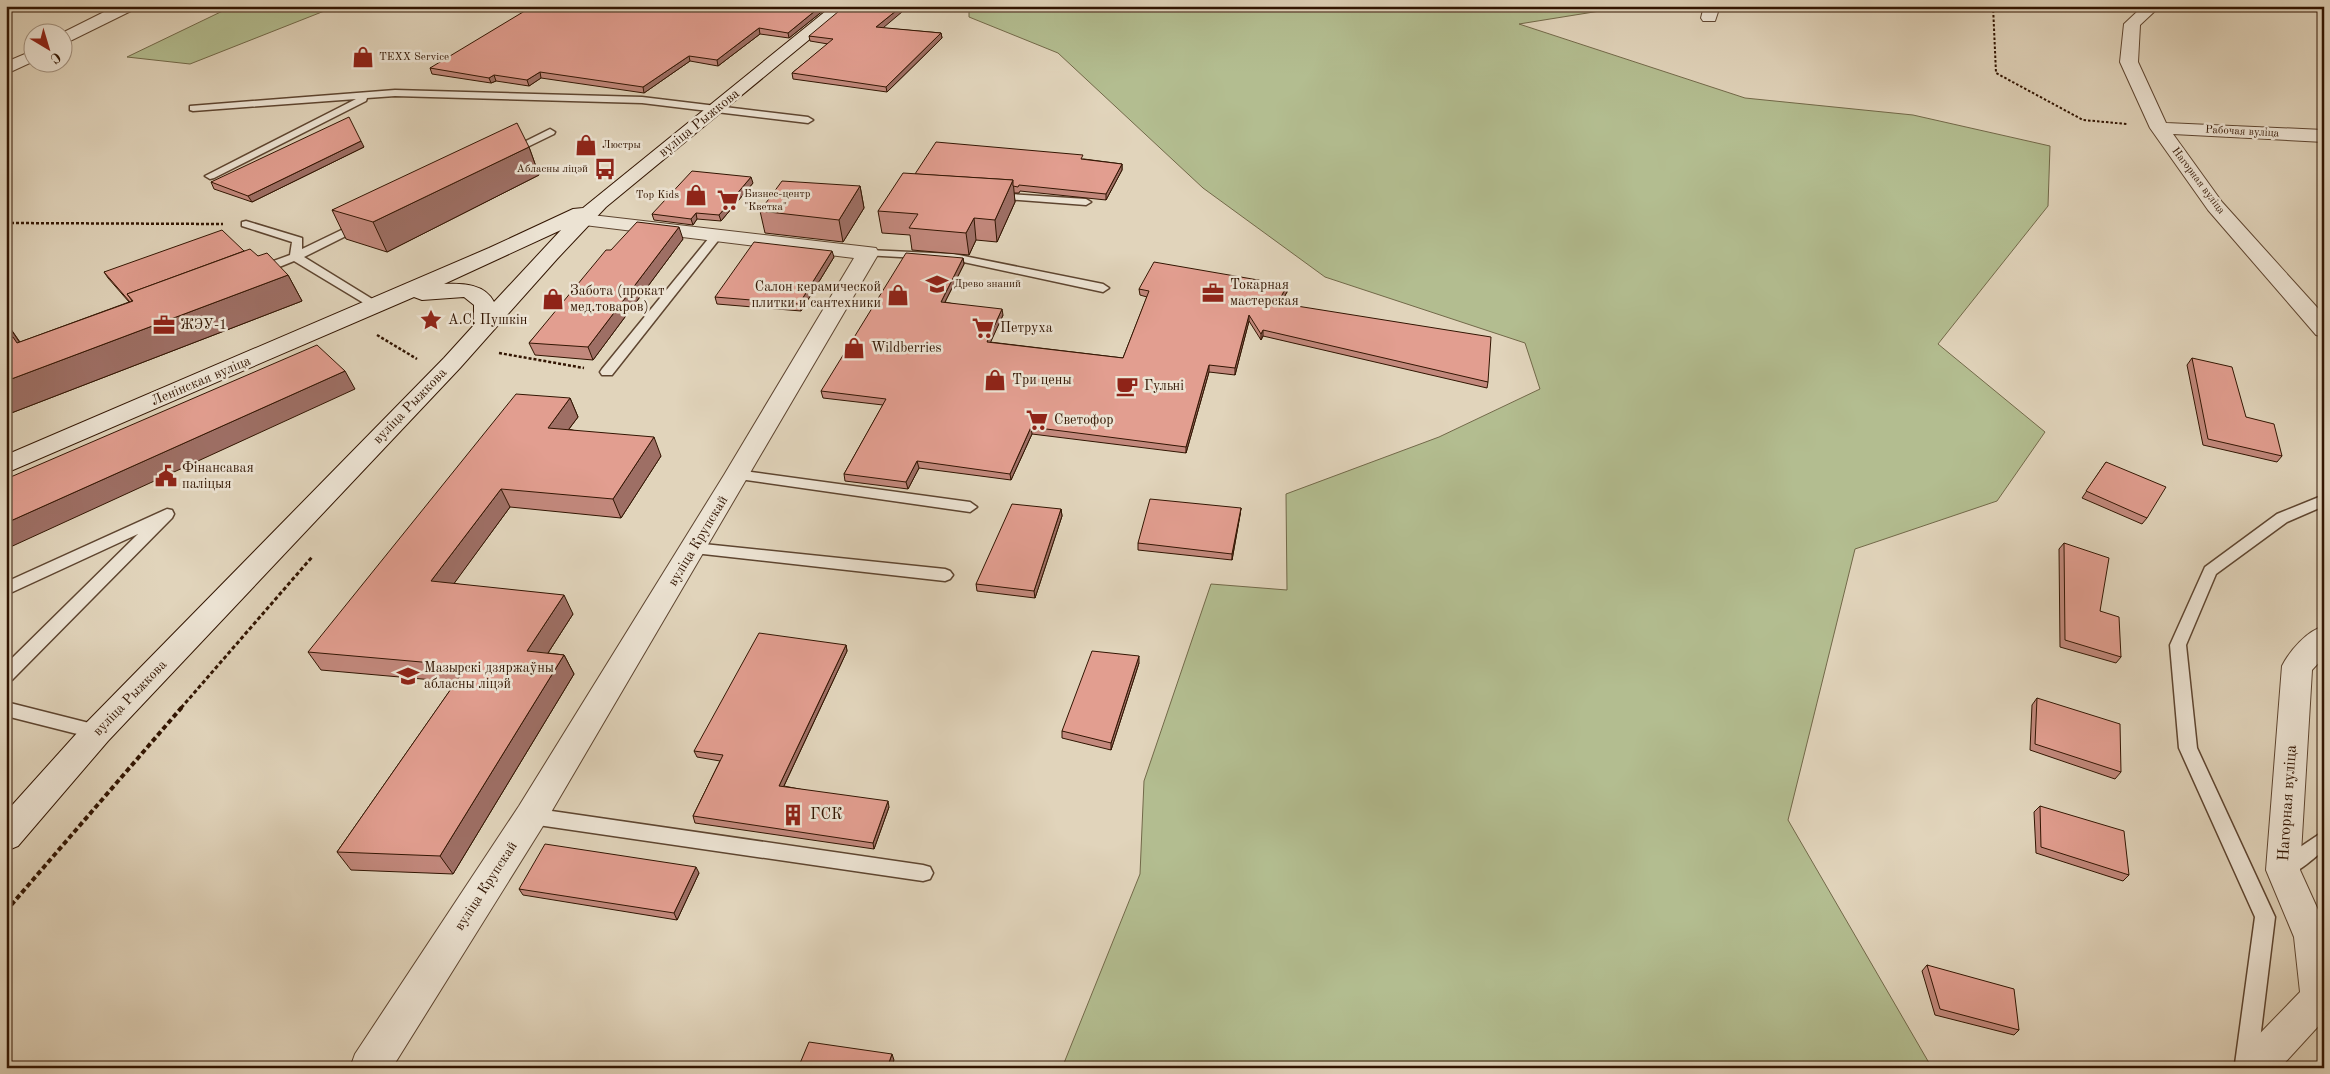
<svg xmlns="http://www.w3.org/2000/svg" width="2330" height="1074" viewBox="0 0 2330 1074" font-family="'Old Standard TT',serif">
  <rect width="100%" height="100%" fill="#e1d4bb"/>
  <filter id="stains"><feTurbulence type="fractalNoise" baseFrequency=".004" numOctaves="4"/><feColorMatrix values="0 0 0 0 .2 0 0 0 0 .09 0 0 0 0 .02 0 0 0 .5 -.17"/></filter>
  <radialGradient id="worn" r=".72"><stop offset=".6" stop-color="#630" stop-opacity="0"/><stop offset="1" stop-color="#630" stop-opacity=".3"/></radialGradient>
  <!-- green -->
  <g fill="#b3bd90" stroke="#726949">
    <polygon points="233,6 337,6 190,64 127,57"/>
    <polygon points="969,6 1631,6 1519,24 1745,98 1913,115 2050,146 2048,206 1938,344 2045,432 1997,501 1855,549 1788,820 1932,1068 1062,1068 1140,874 1144,781 1211,584 1287,590 1286,494 1439,437 1540,389 1525,343 1325,277 1203,188 1058,53 969,17"/>
  </g>
  <g fill="none" stroke-linecap="round" stroke-linejoin="round">
    <!-- service casing -->
    <g stroke="#5e4530" stroke-width="3">
      <g id="service">
        <polygon points="395,90 642,97 808,117 813,120 808,123 642,103 395,96 367,98 366,101 214,178 210,179 205,176 356,99 193,111 190,110 190,106"/>
        <polygon points="550,129 555,132 554,134 513,154 505,154 504,152"/>
        <polygon points="995,193 1086,199 1091,202 1086,205 991,198 991,194"/>
        <polygon points="246,221 302,238 302,249 358,222 366,222 366,226 304,257 382,305 380,308 372,308 294,261 262,274 254,274 254,268 290,255 292,242 242,226 242,222"/>
        <polygon points="717,232 721,233 721,237 612,375 602,375 600,372 602,369 713,233"/>
        <polygon points="868,250 954,254 1103,284 1109,288 1103,292 954,260 864,255 862,253"/>
        <polygon points="737,470 970,502 977,507 970,512 732,478 730,475"/>
        <polygon points="2324,495 2324,506 2287,522 2216,574 2186,645 2197,748 2275,917 2257,1064 2255,1068 2237,1068 2235,1064 2255,917 2179,748 2170,645 2205,567 2277,514"/>
        <polygon points="167,509 172,510 174,514 172,518 12,680 6,681 6,664 138,534 6,595 6,582"/>
        <polygon points="694,543 945,569 950,571 953,575 950,579 945,581 694,553 689,552 686,548 689,544"/>
        <polygon points="6,702 97,725 103,727 106,732 103,737 97,739 6,716"/>
        <polygon points="531,808 923,865 930,867 933,873 930,879 923,881 531,824 525,822 522,816 525,810"/>
        <path d="M2324,831V850C2312,859 2294,879 2278,874L2276,868L2278,862Z"/>
      </g>
    </g>
    <!-- minor casing -->
    <g stroke="#5e4530" stroke-width="2">
      <g id="minor">
        <polygon points="1704,6 1720,6 1715,21 1703,21 1701,18"/>
        <polygon points="2147,6 2155,11 2140,25 2138,62 2166,123 2324,130 2324,142 2173,134 2222,202 2324,315 2324,337 2316,335 2208,210 2150,128 2120,62 2124,24 2141,8"/>
        <polygon points="583,214 868,247 876,248 879,253 543,826 392,1068 350,1068 355,1054 519,806 724,475 854,258 576,224 573,220 576,216"/>
        <path d="M2324,626V657L2312,670L2300,870L2324,923V1020L2280,1068H2235L2240,1054L2300,992L2294,937L2266,870L2282,666C2290,650 2307,631 2324,626Z"/>
      </g>
    </g>
    <!-- tertiary casing -->
    <g stroke="#5e4530" stroke-width="2">
      <g id="tertiary">
        <polygon points="116,6 137,6 135,9 62,45 62,33"/>
        <polygon points="32,51 32,62 6,74 6,62"/>
      </g>
    </g>
    <!-- secondary casing -->
    <g stroke="#321502" stroke-width="2">
      <path id="secondary" d="M832,6H850L606,207L557,259L460,368L108,741L18,846L6,851V812L86,723L444,358L474,325V305L464,297L422,300L414,297L6,473V455L489,248L573,209L583,208ZM561,230L494,302C485,284 463,283 444,284Z"/>
    </g>
    <!-- path-far3 -->
    <polyline stroke="#321502" stroke-width="2" stroke-dasharray="2.5 2" stroke-linecap="butt" points="1993,6 1996,73 2083,120 2127,124"/>
    <!-- path-far2 -->
    <g stroke="#321502" stroke-width="2.5" stroke-dasharray="3 2" stroke-linecap="butt">
      <polyline points="6,223 223,224"/>
      <polyline points="377,335 417,359"/>
      <polyline points="499,353 584,368"/>
    </g>
    <!-- path-far1 -->
    <polyline stroke="#321502" stroke-width="3" stroke-dasharray="4 2.5" stroke-linecap="butt" points="181,708 312,557"/>
    <!-- path -->
    <polyline stroke="#321502" stroke-width="4" stroke-dasharray="5 3" stroke-linecap="butt" points="6,911 182,707"/>
    <!-- service -->
    <use href="#service" fill="#ece3d3" fill-rule="evenodd"/>
    <!-- minor -->
    <use href="#minor" fill="#ece3d3" fill-rule="evenodd"/>
    <!-- tertiary -->
    <use href="#tertiary" fill="#ece3d3" fill-rule="evenodd"/>
    <!-- secondary -->
    <use href="#secondary" fill="#ece3d3" fill-rule="evenodd"/>
  </g>
  <!-- wall -->
  <g fill="#c2887c" stroke="#321502">
    <polygon points="829,6 789,38 760,34 718,66 690,61 644,93 541,78 529,86 496,81 491,83 432,74 430,68"/>
    <polygon points="883,28 941,33 942,38 887,92 793,79 792,73 828,44 810,41 809,36"/>
    <polygon points="364,147 252,202 214,189 211,182"/>
    <polygon points="529,147 539,175 387,252 346,239 332,210"/>
    <polygon points="1084,159 1122,164 1122,170 1106,200 1020,191 1019,193 1014,193 1015,202 997,242 976,240 969,255 912,250 910,235 882,233 878,211 915,174"/>
    <polygon points="753,183 721,221 697,219 693,225 654,220 652,214"/>
    <polygon points="860,186 864,208 843,242 765,233 760,211"/>
    <polygon points="683,239 593,360 535,355 529,343 611,250"/>
    <polygon points="244,251 258,256 288,275 302,301 6,415 6,322 20,342 129,302 108,278 104,272"/>
    <polygon points="834,257 801,311 717,304 715,297"/>
    <polygon points="963,258 964,264 945,302 1003,315 990,342 1123,358 1147,297 1140,295 1139,289 1287,285 1287,292 1280,304 1488,382 1487,388 1263,336 1261,340 1249,321 1235,375 1209,372 1186,453 1032,434 1011,480 919,468 908,489 845,481 844,474 883,405 823,398 821,391"/>
    <polygon points="2192,358 2246,417 2282,456 2277,462 2203,445 2187,365"/>
    <polygon points="570,398 578,417 569,429 661,456 621,518 510,507 454,583 573,614 548,653 564,655 574,674 453,874 351,870 337,852 456,682 321,670 308,652"/>
    <polygon points="2106,462 2147,518 2142,524 2082,498"/>
    <polygon points="1241,508 1240,515 1232,560 1138,550 1138,543"/>
    <polygon points="1061,509 1062,516 1035,598 977,591 976,584"/>
    <polygon points="2064,543 2100,611 2121,657 2116,663 2060,647 2059,549"/>
    <polygon points="846,645 847,651 784,786 889,807 874,849 695,823 693,816 720,761 697,757 694,751"/>
    <polygon points="1139,663 1111,750 1062,738 1062,731"/>
    <polygon points="2037,698 2121,772 2115,779 2030,750 2032,705"/>
    <polygon points="2040,806 2129,875 2123,881 2036,853 2034,812"/>
    <polygon points="699,873 677,920 523,895 519,889"/>
    <polygon points="1927,965 2019,1030 2014,1035 1935,1015 1922,971"/>
  </g>
  <!-- shaded-wall -->
  <g fill="#9e6f65" stroke="#321502">
    <polygon points="821,6 829,6 789,38 788,33"/>
    <polygon points="902,6 909,6 877,33 876,27"/>
    <polygon points="759,28 760,34 718,66 717,60"/>
    <polygon points="941,33 942,38 887,92 886,87"/>
    <polygon points="689,56 690,61 644,93 643,87"/>
    <polygon points="540,72 541,78 529,86 527,80"/>
    <polygon points="494,75 496,81 491,83 489,78"/>
    <polygon points="361,141 364,147 252,202 248,196"/>
    <polygon points="529,147 539,175 387,252 373,222"/>
    <polygon points="1122,164 1122,170 1106,200 1106,194"/>
    <polygon points="751,177 753,183 721,221 719,215"/>
    <polygon points="1013,180 1015,202 997,242 995,220"/>
    <polygon points="860,186 864,208 843,242 839,220"/>
    <polygon points="696,213 697,219 693,225 691,219"/>
    <polygon points="974,218 976,240 969,255 966,233"/>
    <polygon points="679,227 683,239 593,360 588,347"/>
    <polygon points="832,251 834,257 801,311 799,304"/>
    <polygon points="963,258 964,264 942,308 941,302"/>
    <polygon points="288,275 302,301 6,415 6,381"/>
    <polygon points="1287,285 1287,292 1277,310 1278,303"/>
    <polygon points="1002,309 1003,315 988,348 987,342"/>
    <polygon points="1249,315 1249,321 1235,375 1235,368"/>
    <polygon points="6,322 26,352 6,360"/>
    <polygon points="1263,330 1263,336 1261,340 1261,334"/>
    <polygon points="1209,365 1209,372 1186,453 1186,447"/>
    <polygon points="345,371 355,389 6,549 6,523"/>
    <polygon points="570,398 578,417 556,446 548,428"/>
    <polygon points="1031,427 1032,434 1011,480 1010,474"/>
    <polygon points="654,437 661,456 621,518 613,499"/>
    <polygon points="917,461 919,468 908,489 906,482"/>
    <polygon points="501,489 510,507 442,600 431,581"/>
    <polygon points="1241,508 1240,515 1232,560 1232,554"/>
    <polygon points="1061,509 1062,516 1035,598 1034,591"/>
    <polygon points="564,595 573,614 537,670 527,651"/>
    <polygon points="846,645 847,651 781,792 779,786"/>
    <polygon points="564,655 574,674 453,874 440,856"/>
    <polygon points="1139,656 1139,663 1111,750 1111,743"/>
    <polygon points="888,801 889,807 874,849 873,843"/>
    <polygon points="696,867 699,873 677,920 674,913"/>
    <polygon points="892,1054 894,1060 891,1068 887,1068"/>
  </g>
  <!-- building -->
  <g fill="#e29e90" stroke="#321502">
    <polygon points="533,6 821,6 788,33 759,28 717,60 689,56 643,87 540,72 527,80 494,75 489,78 430,68"/>
    <polygon points="845,6 902,6 876,27 941,33 886,87 792,73 833,39 809,36"/>
    <polygon points="349,117 361,141 248,196 211,182"/>
    <polygon points="517,123 529,147 373,222 332,210"/>
    <polygon points="936,142 1083,155 1081,159 1122,164 1106,194 1019,185 1018,187 1013,186 1013,180 915,174"/>
    <polygon points="692,171 751,177 719,215 696,213 691,219 652,214"/>
    <polygon points="903,173 1013,180 995,220 974,218 966,233 909,228 918,214 878,211"/>
    <polygon points="782,181 860,186 839,220 760,211"/>
    <polygon points="637,222 679,227 588,347 529,343 606,250 611,250"/>
    <polygon points="222,230 244,251 127,294 132,301 130,302 104,272"/>
    <polygon points="754,242 832,251 799,304 715,297"/>
    <polygon points="250,249 258,256 267,253 288,275 6,381 6,339 13,337 17,343 133,301 127,294"/>
    <polygon points="906,253 963,258 941,302 1002,309 987,342 1123,358 1149,291 1139,289 1154,262 1287,285 1278,303 1491,337 1488,382 1263,330 1261,334 1249,315 1235,368 1209,365 1186,447 1031,427 1010,474 917,461 906,482 844,474 886,399 821,391"/>
    <polygon points="317,345 345,371 6,523 6,479"/>
    <polygon points="2192,358 2232,367 2246,417 2274,424 2282,456 2208,439"/>
    <polygon points="516,394 570,398 548,428 654,437 613,499 501,489 431,581 564,595 527,651 564,655 440,856 337,852 467,666 308,652"/>
    <polygon points="2106,462 2166,487 2147,518 2086,491"/>
    <polygon points="1150,499 1241,508 1232,554 1138,543"/>
    <polygon points="1012,504 1061,509 1034,591 976,584"/>
    <polygon points="2064,543 2109,558 2100,611 2119,617 2121,657 2065,640"/>
    <polygon points="759,633 846,645 779,786 888,801 873,843 693,816 723,755 694,751"/>
    <polygon points="1092,651 1139,656 1111,743 1062,731"/>
    <polygon points="2037,698 2120,724 2121,772 2035,744"/>
    <polygon points="2040,806 2124,831 2129,875 2041,847"/>
    <polygon points="545,844 696,867 674,913 519,889"/>
    <polygon points="1927,965 2014,989 2019,1030 1940,1009"/>
    <polygon points="809,1042 892,1054 887,1068 798,1068"/>
  </g>
  <!-- icons -->
  <defs>
    <g id="shop-bare" transform="scale(1.725)"><path d="M-5-2.5h2.3a2.7 3.5 0 0 1 5.4 0H5L5.5 6h-11ZM-1.5-2.5h3a1.5 2.3 0 0 0-3 0Z" fill="#8f2418" stroke="#ece3d3" stroke-width="2.5" paint-order="stroke"/></g>
    <g id="bus-bare" transform="scale(1.725)"><path d="M-5-6H5V4H4V6H2V4H-2V6H-4V4H-5ZM-3.5-4V0h7V-4ZM-3.5 1.2v1.5H-2V1.2ZM2 1.2v1.5H3.5V1.2Z" fill="#8f2418" stroke="#ece3d3" stroke-width="2.5" paint-order="stroke"/></g>
    <g id="supermarket-bare" transform="scale(1.725)"><path d="M-6-5.5h2.5l.6 2H6L4.5 2H-2.5L-4.4-4H-6ZM-1.5 3.2a1.3 1.3 0 1 0 .1 0ZM3 3.2a1.3 1.3 0 1 0 .1 0Z" fill="#8f2418" stroke="#ece3d3" stroke-width="2.5" paint-order="stroke"/></g>
    <g id="university-bare" transform="scale(1.725)"><path d="M0-5L7-2L0 1L-7-2ZM-4 1L0 2.5L4 1V4Q0 6-4 4Z" fill="#8f2418" stroke="#ece3d3" stroke-width="2.5" paint-order="stroke"/></g>
    <g id="office-bare" transform="scale(1.725)"><path d="M-6-3h4V-5.5h4V-3h4V5H-6ZM-1-4.5V-3h2v-1.5ZM-6 0V1H6V0Z" fill="#8f2418" stroke="#ece3d3" stroke-width="2.5" paint-order="stroke"/></g>
    <g id="sight-bare" transform="scale(1.725)"><path d="M0-6L1.8-2.2L6-1.7L2.9 1.2L3.7 5.4L0 3.3L-3.7 5.4L-2.9 1.2L-6-1.7L-1.8-2.2Z" fill="#8f2418" stroke="#ece3d3" stroke-width="2.5" paint-order="stroke"/></g>
    <g id="cafe-bare" transform="scale(1.725)"><path d="M-5.5-4.5H6V0H3Q3 3.5 0 3.5H-2.5Q-5.5 3.5-5.5 0ZM3-3.2v2h1.7v-2ZM-6 4.5H4V6H-6Z" fill="#8f2418" stroke="#ece3d3" stroke-width="2.5" paint-order="stroke"/></g>
    <g id="civic-bare" transform="scale(1.725)"><path d="M-.6-6.5H3V-4.5H.6V-3L4-1V1h2V6H-6V1h2V-1L-.6-3ZM-1.2 2.5V6h2.4V2.5Z" fill="#8f2418" stroke="#ece3d3" stroke-width="2.5" paint-order="stroke"/></g>
    <g id="school-bare" transform="scale(1.725)"><path d="M0-5L7-2L0 1L-7-2ZM-4 1L0 2.5L4 1V4Q0 6-4 4Z" fill="#8f2418" stroke="#ece3d3" stroke-width="2.5" paint-order="stroke"/></g>
    <g id="building-bare" transform="scale(1.725)"><path d="M-4-6H4V6H1V3H-1V6H-4ZM-2.5-4.3h1.7v1.8h-1.7ZM.8-4.3h1.7v1.8H.8ZM-2.5-1h1.7V.8h-1.7ZM.8-1h1.7V.8H.8Z" fill="#8f2418" stroke="#ece3d3" stroke-width="2.5" paint-order="stroke"/></g>
  </defs>
  <g fill-rule="evenodd">
    <use href="#shop-bare" x="363" y="57"/>
    <use href="#shop-bare" x="586" y="145"/>
    <use href="#bus-bare" x="605" y="169"/>
    <use href="#shop-bare" x="696" y="195"/>
    <use href="#supermarket-bare" x="728" y="200"/>
    <use href="#university-bare" x="937" y="284"/>
    <use href="#office-bare" x="1213" y="293"/>
    <use href="#shop-bare" x="898" y="295"/>
    <use href="#shop-bare" x="553" y="299"/>
    <use href="#sight-bare" x="431" y="320"/>
    <use href="#office-bare" x="164" y="325"/>
    <use href="#supermarket-bare" x="983" y="328"/>
    <use href="#shop-bare" x="854" y="348"/>
    <use href="#shop-bare" x="995" y="380"/>
    <use href="#cafe-bare" x="1127" y="386"/>
    <use href="#supermarket-bare" x="1037" y="420"/>
    <use href="#civic-bare" x="166" y="476"/>
    <use href="#school-bare" x="408" y="676"/>
    <use href="#building-bare" x="793" y="815"/>
  </g>
  <g text-anchor="middle" dominant-baseline="central" stroke-width="5" stroke-linejoin="round" paint-order="stroke">
    <!-- far-poi labels -->
    <g font-size="11" fill="#321502" stroke="#ece3d3" text-anchor="start">
      <text x="379" y="57">TEXX Service</text>
      <text x="602" y="145">Люстры</text>
      <text x="588" y="169" text-anchor="end">Абласны ліцэй</text>
      <text x="744" y="194">Бизнес-центр<tspan x="744" dy="13">"Кветка"</tspan></text>
      <text x="679" y="195" text-anchor="end">Top Kids</text>
      <text x="954" y="284">Древо знаний</text>
    </g>
    <!-- far-street labels -->
    <g font-size="11" fill="#321502" stroke="#ece3d3">
      <text transform="translate(2242 132) rotate(3)">Рабочая вуліца</text>
      <text transform="translate(2198 181) rotate(53)">Нагорная вуліца</text>
    </g>
    <!-- street labels -->
    <g font-size="14" fill="#321502" stroke="#ece3d3">
      <text transform="translate(699 123) rotate(-39)">вуліца Рыжкова</text>
      <text transform="translate(201 381) rotate(-23)">Ленінская вуліца</text>
      <text transform="translate(410 406) rotate(-46)">вуліца Рыжкова</text>
      <text transform="translate(698 541) rotate(-59)">вуліца Крупскай</text>
      <text transform="translate(130 698) rotate(-46)">вуліца Рыжкова</text>
      <text transform="translate(486 886) rotate(-57)">вуліца Крупскай</text>
    </g>
    <!-- poi labels -->
    <g font-size="14" fill="#321502" stroke="#ece3d3" text-anchor="start">
      <text x="1230" y="285">Токарная<tspan x="1230" dy="16">мастерская</tspan></text>
      <text x="881" y="287" text-anchor="end">Салон керамической<tspan x="881" dy="16">плитки и сантехники</tspan></text>
      <text x="570" y="291">Забота (прокат<tspan x="570" dy="16">мед.товаров)</tspan></text>
      <text x="448" y="320">А.С. Пушкін</text>
      <text x="180" y="325">ЖЭУ-1</text>
      <text x="1000" y="328">Петруха</text>
      <text x="871" y="348">Wildberries</text>
      <text x="1012" y="380">Три цены</text>
      <text x="1144" y="386">Гульнi</text>
      <text x="1054" y="420">Светофор</text>
      <text x="182" y="468">Фінансавая<tspan x="182" dy="16">паліцыя</tspan></text>
      <text x="424" y="668">Мазырскі дзяржаўны<tspan x="424" dy="16">абласны ліцэй</tspan></text>
    </g>
    <!-- near-street labels -->
    <g font-size="16" fill="#321502" stroke="#ece3d3">
      <text transform="translate(2288 803) rotate(-86)">Нагорная вуліца</text>
    </g>
    <!-- near-poi labels -->
    <g font-size="16" fill="#321502" stroke="#ece3d3" text-anchor="start">
      <text x="810" y="815">ГСК</text>
    </g>
  </g>
  <!-- margin -->
  <rect width="2330" height="1074" fill="none" stroke="#e1d4bb" stroke-width="25"/>
  <rect x="8" y="8" width="2315" height="1059" fill="none" stroke="#321502" stroke-width="2.5"/>
  <rect x="12" y="12" width="2305" height="1049" fill="none" stroke="#321502"/>
  <!-- north arrow -->
  <g transform="translate(48 48) rotate(142)"><circle r="24" fill="#ece3d3" stroke="#a2917f"/>
  <path d="M0-4L9 19L0 12L-9 19Z" fill="#8f2418"/>
  <text y="-8" font-size="14" font-weight="bold" text-anchor="middle" fill="#321502">С</text>
  </g>
  <rect width="100%" height="100%" filter="url(#stains)"/>
  <rect width="100%" height="100%" fill="url(#worn)"/>
</svg>
